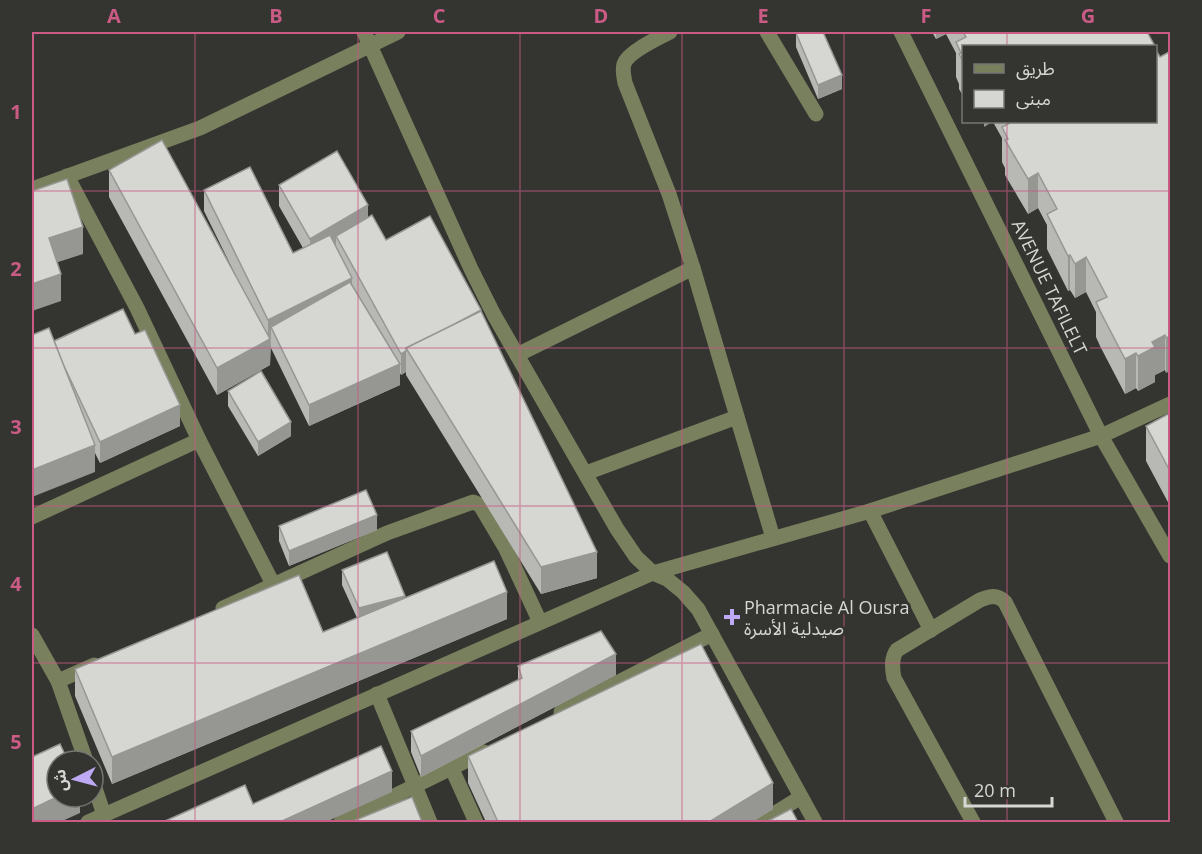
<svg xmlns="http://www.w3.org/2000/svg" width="1202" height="854" viewBox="0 0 1202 854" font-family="'Open Sans','Noto Sans Arabic',sans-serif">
  <rect width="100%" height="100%" fill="#343531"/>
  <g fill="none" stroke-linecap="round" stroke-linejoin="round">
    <!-- minor -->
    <g stroke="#79805d" stroke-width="15">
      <polyline points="364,32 471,269 494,315 617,529 636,557 653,573 667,579 683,592 698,609 815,822"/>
      <path d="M670,32C658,38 628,52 624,64C622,70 624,77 625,83L669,194L693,268L773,538"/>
      <polyline points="767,32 816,114"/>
      <polyline points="901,32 1101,436 1170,556"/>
      <polyline points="67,176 137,308 199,440 273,584"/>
      <polyline points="32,189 200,128 398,32"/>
      <polyline points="517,355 693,268"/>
      <polyline points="586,473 737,417"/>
      <polyline points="870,511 931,630"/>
      <polyline points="32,517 199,440"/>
      <polyline points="223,608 387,533 473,502 480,505 506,549 540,622"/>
      <polyline points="32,635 58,681 86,761"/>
      <polyline points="58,681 94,665"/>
      <polyline points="377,694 430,822"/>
      <polyline points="561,712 712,634"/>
      <polyline points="452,769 476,822"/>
      <polyline points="93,782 104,815"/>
      <polyline points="88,822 653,573 870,511 1101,436 1170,404"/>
      <polyline points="341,822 484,752"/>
      <polyline points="761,822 801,797"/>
      <path d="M973,822L894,678C892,668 891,658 897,650L980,600C990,596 997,594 1005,602L1116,822"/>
    </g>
  </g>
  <!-- wall -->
  <g fill="#b8b9b5">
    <polygon points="932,32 1148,32 963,46 963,96 959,89 959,84 956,77 956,53 946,34 936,39"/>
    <polygon points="796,33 842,89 818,99 796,47"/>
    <polygon points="1169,52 1166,373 1165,370 1155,375 1155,382 1138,391 1136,388 1125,394 1100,346 1096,337 1096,312 1086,292 1075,298 1070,290 1068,291 1047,249 1047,225 1038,208 1028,214 1005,175 1005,168 1002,162 1002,138 993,122 1155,122 1160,57"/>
    <polygon points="109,170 236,276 204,211 204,190 293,253 303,248 279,206 279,185 368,218 386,240 481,312 597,578 541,594 406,375 406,372 401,375 400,373 400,385 309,426 271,348 271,340 270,365 217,395 109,197"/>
    <polygon points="54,341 180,426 100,463 95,453 95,472"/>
    <polygon points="228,391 291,436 258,456 228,406"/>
    <polygon points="1170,413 1170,506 1146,461 1146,426"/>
    <polygon points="279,526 377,530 289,566 279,541"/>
    <polygon points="342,570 405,598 507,619 112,784 75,696 75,669 323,632 357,618 342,585"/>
    <polygon points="518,666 616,675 421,777 411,752 411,731 518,681"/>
    <polygon points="468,756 773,809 752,822 486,822 468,783"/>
  </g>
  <!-- shaded-wall -->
  <g fill="#969693">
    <polygon points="936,32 946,32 946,34 936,39"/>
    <polygon points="842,75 842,89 818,99 818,85"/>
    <polygon points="984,122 992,122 984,127"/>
    <polygon points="1038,173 1038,208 1028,214 1028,179"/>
    <polygon points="368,205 368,226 336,236 336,244 310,260 310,239"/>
    <polygon points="83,227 83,254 49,265 49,238"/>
    <polygon points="1070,255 1070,290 1068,291 1068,256"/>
    <polygon points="1086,257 1086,292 1075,298 1075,264"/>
    <polygon points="61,274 61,301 32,311 32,284"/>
    <polygon points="352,278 352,299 271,327 270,365 217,395 217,368 268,340 268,320"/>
    <polygon points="1165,335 1165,370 1155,375 1155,382 1138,391 1138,356 1152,342"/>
    <polygon points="1170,336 1170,371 1166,373 1166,338"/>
    <polygon points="406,351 406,372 401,375 401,354"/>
    <polygon points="1136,353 1136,388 1125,394 1125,359"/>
    <polygon points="400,364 400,385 309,426 309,405"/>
    <polygon points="180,405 180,426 100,463 100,442"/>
    <polygon points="291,422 291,436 258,456 258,442"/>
    <polygon points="95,445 95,472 32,497 32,470"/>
    <polygon points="377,515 377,530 289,566 289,551"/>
    <polygon points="597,552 597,578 541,594 541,567"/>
    <polygon points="507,592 507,619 112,784 112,757"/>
    <polygon points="405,596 405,610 359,623 359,608"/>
    <polygon points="616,654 616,675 421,777 421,756"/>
    <polygon points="392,771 392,792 326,822 280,822"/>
    <polygon points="773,783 773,809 752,822 709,822"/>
    <polygon points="57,797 80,797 80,813 60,822 32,822 32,809"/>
  </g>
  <!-- building -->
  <g fill="#d6d7d2" stroke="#969693" stroke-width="1.5">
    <polygon points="799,32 823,32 842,75 818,85 796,33"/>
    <polygon points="963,32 1147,32 1155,46 963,46 963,61 959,54 961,53 956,42 966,37"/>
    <polygon points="1155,48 1160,57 1169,52 1170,55 1170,336 1166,338 1165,335 1152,342 1155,347 1138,356 1136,353 1125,359 1100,311 1096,302 1107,297 1086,257 1075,264 1070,255 1068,256 1047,214 1057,209 1038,173 1028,179 1005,140 1008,139 1002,127 1012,122 1155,122"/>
    <polygon points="162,140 270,339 217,368 109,170"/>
    <polygon points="337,151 368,205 310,239 279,185"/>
    <polygon points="250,167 293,253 330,235 352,278 268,320 204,190"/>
    <polygon points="67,179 83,227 49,238 61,274 32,284 32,191"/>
    <polygon points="372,215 386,240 430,216 481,310 451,326 406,348 406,351 401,354 336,236"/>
    <polygon points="350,282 400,364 309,405 271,327"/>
    <polygon points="123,309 135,334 145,330 180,405 100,442 63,364 54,341"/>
    <polygon points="481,311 597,552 541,567 406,348"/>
    <polygon points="49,328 95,445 32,470 32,335"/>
    <polygon points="261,371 291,422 258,442 228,391"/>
    <polygon points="1170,413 1170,471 1146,426"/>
    <polygon points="366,490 377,515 289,551 279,526"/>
    <polygon points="387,552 405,596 359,608 342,570"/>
    <polygon points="494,561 507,592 112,757 75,669 299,575 323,632"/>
    <polygon points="601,631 616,654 421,756 411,731 522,678 518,666"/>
    <polygon points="701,644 773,783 709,822 498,822 468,756"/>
    <polygon points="60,744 68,761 57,761 57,797 32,809 32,757"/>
    <polygon points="381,746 392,771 280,822 163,822 245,785 253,804"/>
    <polygon points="412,797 422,822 351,822"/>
    <polygon points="791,809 798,822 766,822"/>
  </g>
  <!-- grid -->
  <path fill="none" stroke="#c95b85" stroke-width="1.5" stroke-opacity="0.55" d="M195,32V822M358,32V822M520,32V822M682,32V822M844,32V822M1007,32V46M1007,122V822M32,191H1170M32,348H1170M32,506H1170M32,663H1170"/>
  <!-- markers -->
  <path fill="#bea9f4" stroke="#343531" stroke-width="2" d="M729 608h6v6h6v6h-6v6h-6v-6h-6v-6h6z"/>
  <g text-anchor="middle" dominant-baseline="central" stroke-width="6" stroke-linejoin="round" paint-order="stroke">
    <!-- street labels -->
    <g font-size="18" fill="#d6d7d4" stroke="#343531">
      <text transform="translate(1050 287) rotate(64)">AVENUE TAFILELT</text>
    </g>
    <!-- poi labels -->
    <g font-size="18" fill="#d6d7d4" stroke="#343531" text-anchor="start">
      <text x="744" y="607">Pharmacie Al Ousra<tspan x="744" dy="21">صيدلية الأسرة</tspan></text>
    </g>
  </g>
  <!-- border -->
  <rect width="1202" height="854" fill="none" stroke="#343531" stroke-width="66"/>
  <!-- legend -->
  <rect x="962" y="45" width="195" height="78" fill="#343531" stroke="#757672" stroke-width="1.5"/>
  <rect x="974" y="64" width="30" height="9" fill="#79805d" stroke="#757672" stroke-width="1.5"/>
  <text x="1016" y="75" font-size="18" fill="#d6d7d4">طريق</text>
  <rect x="974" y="90" width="30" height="18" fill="#d6d7d2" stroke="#757672" stroke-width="1.5"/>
  <text x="1016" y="105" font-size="18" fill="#d6d7d4">مبنى</text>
  <!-- north arrow -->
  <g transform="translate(75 779) rotate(264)"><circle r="28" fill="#343531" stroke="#757672" stroke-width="1.5"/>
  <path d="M0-4.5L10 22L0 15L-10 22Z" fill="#bea9f4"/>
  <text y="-9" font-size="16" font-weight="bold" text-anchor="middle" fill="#d6d7d4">ش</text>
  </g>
  <!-- scale -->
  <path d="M965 797v9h87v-9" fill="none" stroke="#d6d7d4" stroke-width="3"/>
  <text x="974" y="797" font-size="18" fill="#d6d7d4" stroke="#343531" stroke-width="4.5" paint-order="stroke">20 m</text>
  <rect x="33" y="33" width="1136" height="788" fill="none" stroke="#c95b85" stroke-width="2"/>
  <g font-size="20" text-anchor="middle" font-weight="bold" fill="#c95b85">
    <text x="114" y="23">A</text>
    <text x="276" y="23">B</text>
    <text x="439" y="23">C</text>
    <text x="601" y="23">D</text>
    <text x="763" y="23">E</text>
    <text x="926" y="23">F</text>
    <text x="1088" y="23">G</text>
    <text x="16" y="119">1</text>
    <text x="16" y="276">2</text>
    <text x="16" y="434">3</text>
    <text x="16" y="591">4</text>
    <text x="16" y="749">5</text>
  </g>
</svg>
